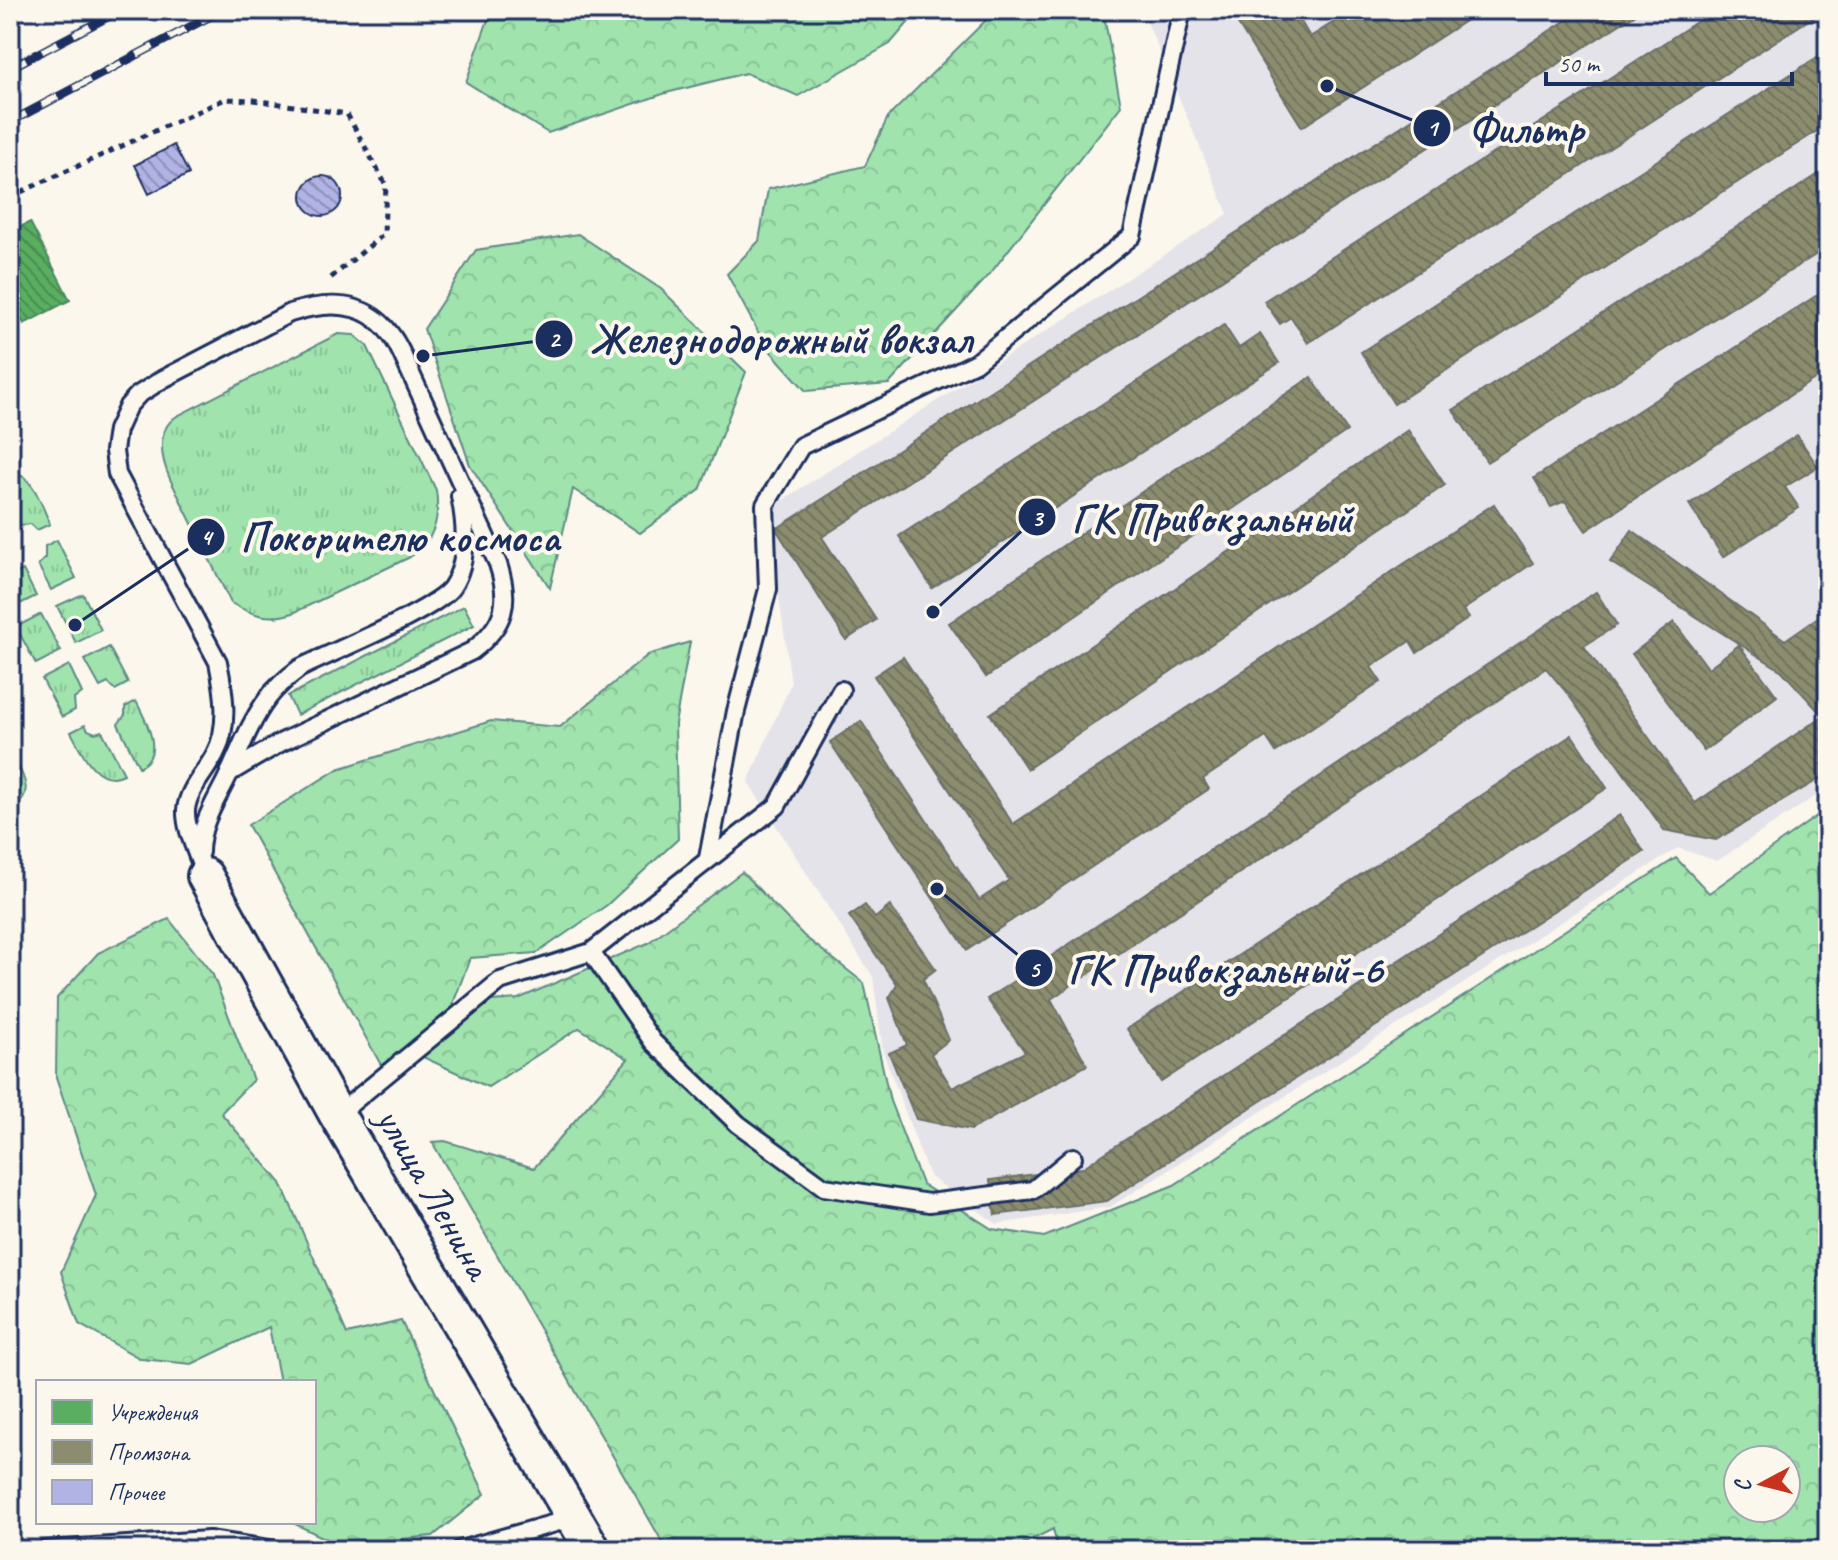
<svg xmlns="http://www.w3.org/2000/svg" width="1838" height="1560" viewBox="0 0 1838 1560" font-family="Caveat,sans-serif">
  <defs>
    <pattern id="grass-tufts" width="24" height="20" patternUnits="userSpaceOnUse" patternTransform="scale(2)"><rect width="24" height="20" fill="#a0e3ad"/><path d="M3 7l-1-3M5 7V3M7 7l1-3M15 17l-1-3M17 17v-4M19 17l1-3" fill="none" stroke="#89c397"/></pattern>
    <pattern id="forest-crowns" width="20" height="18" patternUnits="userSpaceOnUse" patternTransform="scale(2)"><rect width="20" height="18" fill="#a0e3ad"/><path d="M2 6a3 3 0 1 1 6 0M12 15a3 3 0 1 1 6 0" fill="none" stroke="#89c397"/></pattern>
    <pattern id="public-back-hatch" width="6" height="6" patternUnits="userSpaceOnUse" patternTransform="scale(2)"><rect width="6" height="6" fill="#5aae61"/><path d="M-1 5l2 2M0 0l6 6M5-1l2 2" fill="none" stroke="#4a8e53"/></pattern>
    <pattern id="industry-back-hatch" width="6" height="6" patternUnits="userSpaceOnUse" patternTransform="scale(2)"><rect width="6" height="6" fill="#8c8c6e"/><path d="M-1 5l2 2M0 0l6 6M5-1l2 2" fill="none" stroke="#72735e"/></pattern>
    <pattern id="building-back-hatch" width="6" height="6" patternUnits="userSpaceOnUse" patternTransform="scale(2)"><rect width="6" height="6" fill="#b1b3e4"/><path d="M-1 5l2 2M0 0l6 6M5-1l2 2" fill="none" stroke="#8f92bc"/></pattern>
  </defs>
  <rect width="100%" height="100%" fill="#fbf7ec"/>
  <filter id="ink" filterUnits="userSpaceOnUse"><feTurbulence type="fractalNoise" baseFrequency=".0125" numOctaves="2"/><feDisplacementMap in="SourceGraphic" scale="16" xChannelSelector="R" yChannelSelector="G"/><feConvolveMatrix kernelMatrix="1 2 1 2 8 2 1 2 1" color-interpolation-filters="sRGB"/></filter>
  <g filter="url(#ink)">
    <!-- built -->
    <polygon fill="#e5e3ea" points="1142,10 1828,10 1828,788 1717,861 1678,848 1110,1207 997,1224 929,1176 883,1052 873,977 748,782 791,683 767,510 1228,214"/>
    <!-- grass -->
    <g fill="url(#grass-tufts)" stroke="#5e8986" stroke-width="2">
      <path d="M338,334L354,335L367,346L436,490C440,518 435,541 410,557L293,613C269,621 252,615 231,603L170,479C161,459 155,430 177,416Z"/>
      <path d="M14,473C34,476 42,507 50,524L37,530L31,524L20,525L10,504V475Z"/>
      <polygon points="57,540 76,578 51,590 38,565 45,558 45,546"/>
      <polygon points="23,570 36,596 10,609 10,572 17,573"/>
      <polygon points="83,594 101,630 76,643 57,606"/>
      <polygon points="464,606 474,625 297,715 288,696"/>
      <polygon points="41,614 61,651 36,664 16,627"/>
      <polygon points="109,647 128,683 115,690 108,683 100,687 85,660"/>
      <polygon points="69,665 82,693 74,699 75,710 62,717 42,679"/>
      <path d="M136,701C145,719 166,754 139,767L118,724L125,715V707Z"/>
      <path d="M85,725L88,730L95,733L102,731L124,774C97,788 81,751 71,732Z"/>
      <path d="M10,750C21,773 39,793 10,810V803L17,797L18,791L10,772Z"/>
    </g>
    <!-- forest -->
    <g fill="url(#forest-crowns)" stroke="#5e8986" stroke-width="2" fill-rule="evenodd">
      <polygon points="495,10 919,10 890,44 798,96 746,73 666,93 548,133 466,82 490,14"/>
      <polygon points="1008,10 1103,10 1121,106 989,275 889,384 806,391 765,345 727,274 759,241 768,189 865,166 888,117 987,19"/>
      <polygon points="578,234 661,289 746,372 700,490 640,533 573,489 550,588 470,465 424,329 476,250"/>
      <path d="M690,642L675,724L678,839L607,905L537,953L470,958L453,1004L518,999L648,943L742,872L804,936L864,983L890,1101L922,1184L992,1229L1044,1237L1174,1185L1676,858L1709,893L1828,808V1550H1058L1053,1529L1011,1550H667L432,1142L445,1141L534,1168L628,1059L579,1028L488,1087L408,1050L381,1065L248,825L338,769L491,721L560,727L648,655ZM1738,1460H1786V1508H1738Z"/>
      <polygon points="169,919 213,975 253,1080 221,1113 281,1183 347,1334 401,1321 485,1494 433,1536 339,1545 291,1522 314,1522 314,1382 280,1382 269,1327 192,1364 141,1359 79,1324 61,1272 96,1195 56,1077 57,998 98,953"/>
    </g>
    <!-- public -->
    <polygon fill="url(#public-back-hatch)" stroke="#478860" stroke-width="2" points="30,222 70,300 24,324 22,320 10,326 10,232"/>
    <!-- industry -->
    <g fill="url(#industry-back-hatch)" stroke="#6a7069" stroke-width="2">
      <polygon points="1229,10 1294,10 1310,37 1353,10 1482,10 1302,127"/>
      <polygon points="1582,10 1642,10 822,537 876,620 846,640 776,529"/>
      <polygon points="1715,10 1824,10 1308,343 1291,317 1280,324 1264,301"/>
      <polygon points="1828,50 1828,124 1394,404 1361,352"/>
      <polygon points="1828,168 1828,247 1487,462 1453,410"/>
      <polygon points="1828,288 1828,370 1586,531 1565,501 1551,507 1534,478"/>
      <polygon points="1224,325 1239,348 1260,334 1279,363 932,588 899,536"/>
      <polygon points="1311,377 1347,431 986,677 949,623"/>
      <polygon points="1408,430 1445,485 1027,769 990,714"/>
      <polygon points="1797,435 1818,467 1785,487 1799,508 1723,557 1689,504"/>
      <polygon points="1494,504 1533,563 1463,610 1469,618 1417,653 1410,641 1371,667 1381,682 1276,752 1266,737 1203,779 1209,789 967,950 830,742 861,721 979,900 1009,880 874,676 903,657 1013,824"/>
      <polygon points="1632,530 1785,640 1818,617 1828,555 1828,774 1716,840 1664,830 1567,693 1546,668 1051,999 1087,1065 971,1130 916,1119 889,1053 907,1045 889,998 897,985 849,916 865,905 875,918 890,906 936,969 923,979 949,1040 931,1054 952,1088 1025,1052 987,999 1596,592 1617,625 1584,646 1695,803 1823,716 1782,671 1610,562"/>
      <polygon points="1674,622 1708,668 1739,645 1777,696 1704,751 1632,654"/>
      <polygon points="1572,735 1607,788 1161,1082 1127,1029"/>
      <polygon points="1620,815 1644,852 1107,1201 995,1215 990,1180 1082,1168"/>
    </g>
    <!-- building -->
    <g fill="url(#building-back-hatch)" stroke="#1b2f5e" stroke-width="2">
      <polygon points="174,145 189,174 149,194 135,165"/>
      <circle cx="322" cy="196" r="20"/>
    </g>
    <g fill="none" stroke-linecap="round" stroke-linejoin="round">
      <!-- lane casing -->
      <g stroke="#1b2f5e" stroke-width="22">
        <g id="lane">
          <path d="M200,852C200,824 216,801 228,776C240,750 250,722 268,698C277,686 288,677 300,668C331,652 437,610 452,587C469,561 466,525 460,496"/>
          <polyline points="708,858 736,711 768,589 765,505 801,446 975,363 1132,236 1182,10"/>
          <path d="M205,876C199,856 185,831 186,810C188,789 206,772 215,754C230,726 224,691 218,662L117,474L114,451L117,430L128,406L138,395L163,379L290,313C338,298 378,303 401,352L498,564C511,603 505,625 472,651L280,743L229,773"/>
          <polyline points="591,952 653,1042 738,1124 824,1187 929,1203 1033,1190 1073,1157"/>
          <polyline points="337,1115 500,981 591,952 777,806 841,690"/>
          <polyline points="202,1544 209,1540 275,1550"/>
          <polyline points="45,1550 209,1540"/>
          <polyline points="460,1550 573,1518"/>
        </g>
      </g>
      <!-- street casing -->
      <g stroke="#1b2f5e" stroke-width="40">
        <polyline id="street" points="205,876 337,1115 593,1550"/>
      </g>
      <!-- path -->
      <polyline stroke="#1b2f5e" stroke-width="5" stroke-dasharray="6 6" stroke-linecap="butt" points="10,197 225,99 254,100 347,114 386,185 384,234 327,281"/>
      <!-- lane -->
      <use href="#lane" stroke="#fbf7ec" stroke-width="16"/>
      <!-- street -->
      <use href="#street" stroke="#fbf7ec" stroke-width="34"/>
      <!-- rail casing -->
      <g stroke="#1b2f5e" stroke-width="9">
        <g id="rail">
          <polyline points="10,68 121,10"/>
          <polyline points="10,122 222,10"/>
        </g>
      </g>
      <!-- rail -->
      <use href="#rail" stroke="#fbf7ec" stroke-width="6" stroke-dasharray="18" stroke-linecap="butt"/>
    </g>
  </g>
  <g text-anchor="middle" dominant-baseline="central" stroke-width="8" stroke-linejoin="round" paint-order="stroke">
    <!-- street labels -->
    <g font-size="40" fill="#1b2f5e" stroke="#fbf7ec">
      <text transform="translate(434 1193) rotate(60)">улица Ленина</text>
    </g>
  </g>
  <!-- callouts -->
  <path fill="none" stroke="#1b2f5e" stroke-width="3" d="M1327 86L1432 128M423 356L554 339M933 612L1037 517M75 625L206 537M937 889L1034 968"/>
  <g fill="#1b2f5e" stroke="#fbf7ec" stroke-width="3">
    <circle cx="1327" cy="86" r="8"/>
    <circle cx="423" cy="356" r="8"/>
    <circle cx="933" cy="612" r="8"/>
    <circle cx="75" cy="625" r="8"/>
    <circle cx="937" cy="889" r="8"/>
    <circle cx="1432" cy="128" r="20"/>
    <circle cx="554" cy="339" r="20"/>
    <circle cx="1037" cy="517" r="20"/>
    <circle cx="206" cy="537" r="20"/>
    <circle cx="1034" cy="968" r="20"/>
  </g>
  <g font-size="24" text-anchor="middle" font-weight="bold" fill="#fff">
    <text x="1432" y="136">1</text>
    <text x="554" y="347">2</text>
    <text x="1037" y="526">3</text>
    <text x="206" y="545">4</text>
    <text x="1034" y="977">5</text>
  </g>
  <g font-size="42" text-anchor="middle" font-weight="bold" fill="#1b2f5e" stroke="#fbf7ec" stroke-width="8" stroke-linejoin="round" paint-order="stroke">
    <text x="1526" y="143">Фильтр</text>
    <text x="781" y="353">Железнодорожный вокзал</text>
    <text x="1212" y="532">ГК Привокзальный</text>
    <text x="400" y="551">Покорителю космоса</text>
    <text x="1225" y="983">ГК Привокзальный-6</text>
  </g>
  <!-- margin -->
  <rect width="1838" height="1560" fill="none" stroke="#fbf7ec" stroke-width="40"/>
  <rect x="20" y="20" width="1798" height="1520" fill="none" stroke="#1b2f5e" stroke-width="3" filter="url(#ink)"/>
  <!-- legend -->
  <rect x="36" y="1380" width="280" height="144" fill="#fbf7ec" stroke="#a1a7b3" stroke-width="2"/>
  <rect x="52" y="1400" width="40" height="24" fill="#5aae61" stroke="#a1a7b3" stroke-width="2"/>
  <text x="108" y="1420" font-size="24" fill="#1b2f5e">Учреждения</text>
  <rect x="52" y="1440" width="40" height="24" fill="#8c8c6e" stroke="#a1a7b3" stroke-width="2"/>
  <text x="108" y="1460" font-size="24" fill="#1b2f5e">Промзона</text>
  <rect x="52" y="1480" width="40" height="24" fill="#b1b3e4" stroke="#a1a7b3" stroke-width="2"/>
  <text x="108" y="1500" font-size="24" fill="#1b2f5e">Прочее</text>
  <!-- north arrow -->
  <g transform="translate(1762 1484) rotate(263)"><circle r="38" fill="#fbf7ec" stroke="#a1a7b3" stroke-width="2"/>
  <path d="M0-6L14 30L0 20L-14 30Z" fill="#c8321e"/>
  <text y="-12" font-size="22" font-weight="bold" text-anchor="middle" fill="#1b2f5e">С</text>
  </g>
  <!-- scale -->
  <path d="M1546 72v12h246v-12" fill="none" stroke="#1b2f5e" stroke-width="4"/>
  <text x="1558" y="72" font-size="24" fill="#1b2f5e" stroke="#fbf7ec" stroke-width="6" paint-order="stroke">50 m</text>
</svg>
